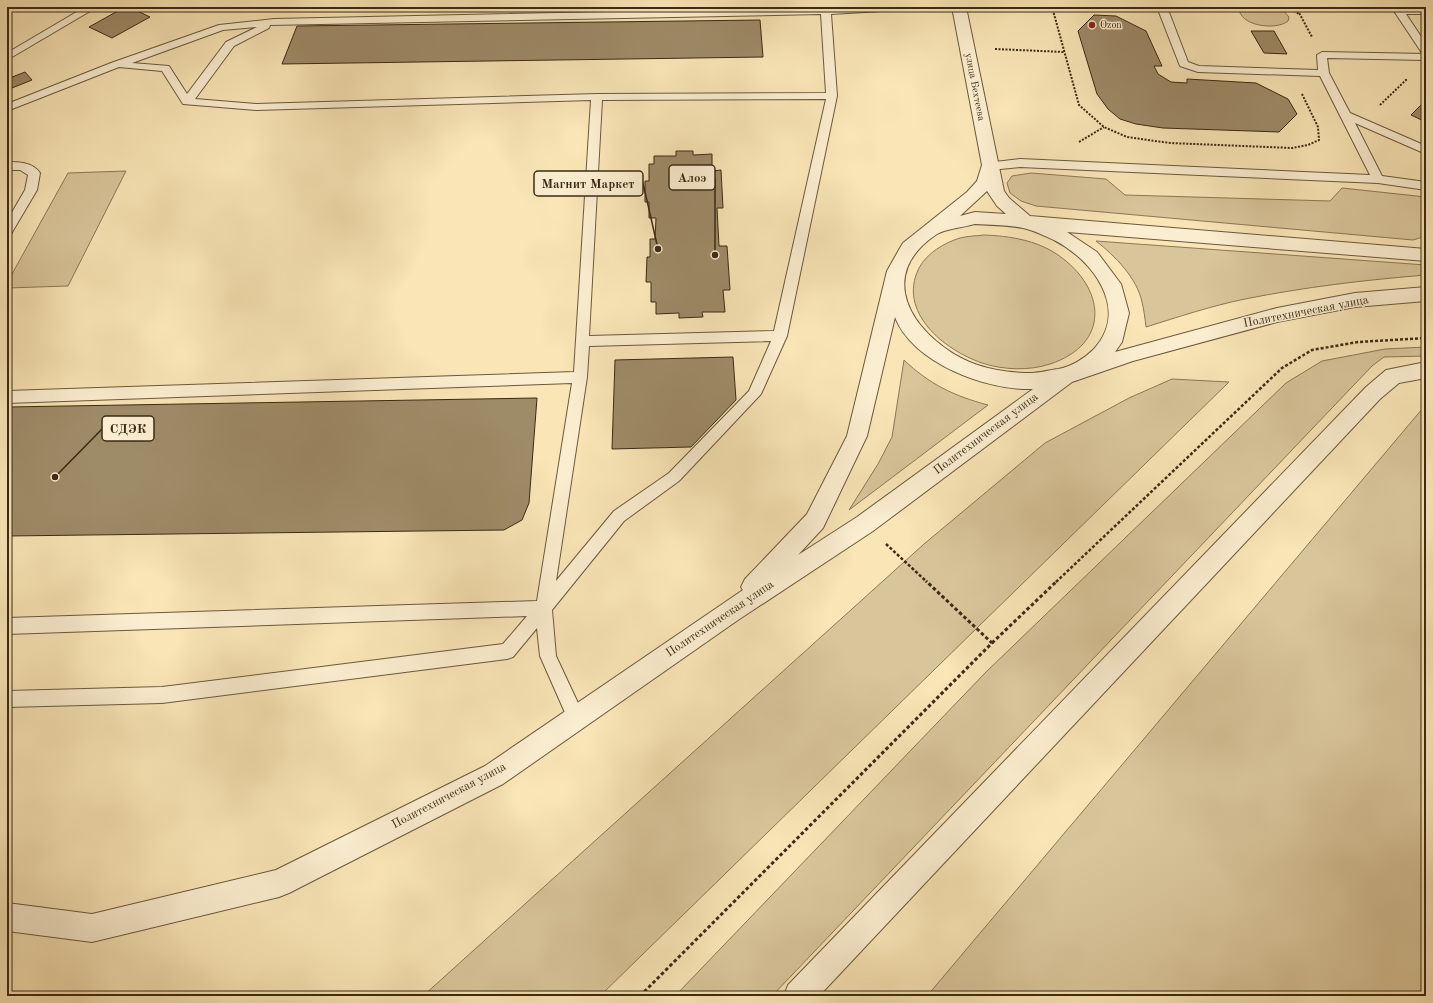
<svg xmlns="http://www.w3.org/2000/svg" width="1433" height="1003" viewBox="0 0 1433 1003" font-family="'Old Standard TT',serif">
  <rect width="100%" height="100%" fill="#f9e5b6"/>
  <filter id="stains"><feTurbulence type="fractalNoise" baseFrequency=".005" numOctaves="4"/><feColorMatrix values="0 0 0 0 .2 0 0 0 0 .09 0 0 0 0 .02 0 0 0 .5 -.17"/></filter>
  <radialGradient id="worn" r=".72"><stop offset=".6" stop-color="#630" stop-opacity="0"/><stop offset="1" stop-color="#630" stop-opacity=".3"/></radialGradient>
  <!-- green -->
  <g fill="#d9c59a" stroke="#8a7857">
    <path d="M1239,7H1280L1289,17L1288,21C1276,31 1238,26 1239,7Z"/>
    <polygon points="126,171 68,286 7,288 7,283 68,173"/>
    <polygon points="1031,173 1106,179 1125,195 1330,201 1342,188 1426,197 1426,236 1413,240 1036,206 1021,201 1010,193 1007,183 1012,176"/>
    <path d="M984,235C1010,236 1036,240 1058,255C1106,288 1111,344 1050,364C1029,371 1003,370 982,363C944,350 897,312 919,268C927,253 944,243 960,238C967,236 976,236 984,235Z"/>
    <path d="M1096,241L1426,265V275C1365,280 1305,287 1245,299C1211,306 1178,317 1146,327C1145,319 1144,310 1142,302C1137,278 1115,256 1096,241Z"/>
    <polygon points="1426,347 1426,356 1384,357 1372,366 772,996 675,996 986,672 1286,383 1322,361 1385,349"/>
    <path d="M904,360C929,384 954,396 988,405L849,510L878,464L892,437Z"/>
    <polygon points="1172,379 1229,382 600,996 423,996 924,544 1045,443 1129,398"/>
    <polygon points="1423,408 1426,408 1426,996 927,996"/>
  </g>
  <!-- building -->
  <g fill="#9e8b68" stroke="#3b2a14">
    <polygon points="125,7 129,7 150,17 112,38 89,27"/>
    <polygon points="1094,15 1116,16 1146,31 1162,66 1154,66 1158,74 1171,82 1187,83 1187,79 1256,83 1288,99 1297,114 1279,132 1163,128 1136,124 1120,119 1108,109 1097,94 1078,31"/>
    <polygon points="760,20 763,57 282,64 297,26"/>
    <polygon points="1251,31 1274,31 1287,54 1264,53"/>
    <polygon points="25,72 32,80 7,90 7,79"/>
    <polygon points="1426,100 1426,122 1411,115"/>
    <polygon points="676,151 693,151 693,155 712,154 712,171 721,170 723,208 717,208 719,246 727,246 730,290 723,290 725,312 702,312 703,317 679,318 679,313 656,314 656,302 651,302 651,282 646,282 647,257 650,257 650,239 655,239 656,218 649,218 649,202 645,202 645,181 649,181 649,164 654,164 654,156 676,156"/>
    <polygon points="733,357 736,400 691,447 612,449 615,360"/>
    <polygon points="537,398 529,503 522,520 504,530 7,536 7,407"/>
  </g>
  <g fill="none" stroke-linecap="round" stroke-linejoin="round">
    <!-- service casing -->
    <g stroke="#6a593c" stroke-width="2">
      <g id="service">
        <polygon points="85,7 97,7 7,60 7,53"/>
        <path d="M846,7H904L899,10L831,14L837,96L787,336L761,394L679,481L624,521L552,610L556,656L585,718L582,724L576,727L570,724L540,656L537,628L513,657L507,659L162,703L7,707V691L162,687L503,644L527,616L7,634V618L537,601L572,383L7,403V391L574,372L591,100L256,110L183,104L162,71L119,67L7,111V104L111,63L219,25L274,19ZM821,14L826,93L597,94L256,104L195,99L234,46L269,28L270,25ZM257,27L226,42L187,94L169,66L132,63L223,30ZM826,99L774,331L589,336L602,100ZM771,341L749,391L669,473L614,511L556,581L587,377L589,346Z"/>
        <polygon points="1157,7 1167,7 1188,62 1199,66 1318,70 1317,55 1322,52 1426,54 1422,53 1394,11 1399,8 1426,8 1426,14 1406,14 1426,44 1426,60 1327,58 1329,73 1350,113 1426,146 1426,154 1355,123 1382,176 1426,182 1426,190 1378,183 1020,167 990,170 986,169 984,166 986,163 1020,159 1370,175 1320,76 1198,72 1180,66"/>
        <path d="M7,162C18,162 33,162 40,173L37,190L11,234L7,235V221L25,190L28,175L20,170H7Z"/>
      </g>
    </g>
    <!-- minor casing -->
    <g stroke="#6a593c" stroke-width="2">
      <g id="minor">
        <path d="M952,7H966L1004,191L1009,198L1030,216L1426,249V261L1067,232L1097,252L1121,284L1129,313L1122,342L1115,352L1277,308L1355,293L1426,287V301L1355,307L1277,322L1133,361L1072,382L873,531L738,620L503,784L289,893L279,897L92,942L7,931V903L92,914L276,870L485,766L743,590L741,587L745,579L807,514L847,436L887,271L900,248L903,243L967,192L977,181L982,165ZM987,191L997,206L1006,214L975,212L960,216ZM975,224C991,225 1008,225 1023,228C1033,230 1045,236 1054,240C1093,260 1130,309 1094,349C1085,358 1071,367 1058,369C1049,370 1040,373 1031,373C1009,373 982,369 963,359C911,332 875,275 937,234C945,229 965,227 975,224ZM895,317C912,363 988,391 1033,389L857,517L798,555L823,528L867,436Z"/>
        <polygon points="1426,362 1426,378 1399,383 1380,399 819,996 784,996 788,985 1366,387 1386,370"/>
      </g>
    </g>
    <!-- path-far2 -->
    <g stroke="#3b2a14" stroke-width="2" stroke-dasharray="2 1.5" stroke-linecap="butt">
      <polyline points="1050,7 1054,14 1079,105 1104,127 1127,137 1170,143 1292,148 1308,145 1319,140 1318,127 1302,94"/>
      <polyline points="1288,7 1299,14"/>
      <polyline points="1296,7 1312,37"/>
      <polyline points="995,49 1064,52"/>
      <polyline points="1380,105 1407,79"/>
      <polyline points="1079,142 1104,127"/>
    </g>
    <!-- path-far1 -->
    <g stroke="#3b2a14" stroke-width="2.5" stroke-dasharray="3 2" stroke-linecap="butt">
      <polyline points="886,544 927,582"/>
      <polyline points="1056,582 1282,368 1312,350 1358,342 1426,338"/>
    </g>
    <!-- path -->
    <g stroke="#3b2a14" stroke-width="3" stroke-dasharray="3.5 2.5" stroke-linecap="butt">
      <polyline points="992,643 1057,581"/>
      <polyline points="640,996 992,643 926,581"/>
    </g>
    <!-- service -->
    <use href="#service" fill="#fbeed0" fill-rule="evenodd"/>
    <!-- minor -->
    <use href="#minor" fill="#fbeed0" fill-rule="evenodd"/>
  </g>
  <!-- markers -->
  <circle fill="#8f2418" stroke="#fbeed0" stroke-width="1.5" cx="1092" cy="25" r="4"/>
  <g text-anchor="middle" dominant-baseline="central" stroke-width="3" stroke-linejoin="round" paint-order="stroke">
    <!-- far-poi labels -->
    <g font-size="10" fill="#3b2a14" stroke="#fbeed0" text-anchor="start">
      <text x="1100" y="25">Ozon</text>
    </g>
    <!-- far-street labels -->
    <g font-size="10" fill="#3b2a14" stroke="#fbeed0">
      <text transform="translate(975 87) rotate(79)">улица Бехтеева</text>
    </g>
    <!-- street labels -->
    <g font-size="12" fill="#3b2a14" stroke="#fbeed0">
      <text transform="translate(1306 312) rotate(-11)">Политехническая улица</text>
      <text transform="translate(986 434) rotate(-37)">Политехническая улица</text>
      <text transform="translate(720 619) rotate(-34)">Политехническая улица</text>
      <text transform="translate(449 796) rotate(-28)">Политехническая улица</text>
    </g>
  </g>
  <!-- callouts -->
  <path fill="none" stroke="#3b2a14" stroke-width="1.5" d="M715 255L715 178M658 249L643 183M55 477L102 429"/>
  <g fill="#3b2a14" stroke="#fbeed0" stroke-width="1.5">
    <circle cx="715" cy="255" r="4"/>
    <circle cx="658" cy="249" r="4"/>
    <circle cx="55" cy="477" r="4"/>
  </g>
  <g fill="#fbeed0" stroke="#3b2a14" stroke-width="1.5">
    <rect x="669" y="165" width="46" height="25" rx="4"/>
    <rect x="534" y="171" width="109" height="25" rx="4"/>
    <rect x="102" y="416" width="52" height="25" rx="4"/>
  </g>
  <g font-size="13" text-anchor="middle" font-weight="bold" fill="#3b2a14">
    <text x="692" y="182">Алоэ</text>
    <text x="588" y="188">Магнит Маркет</text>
    <text x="128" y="433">СДЭК</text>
  </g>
  <!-- margin -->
  <rect width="1433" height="1003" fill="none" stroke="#f9e5b6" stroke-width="24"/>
  <rect x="8" y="8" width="1417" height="987" fill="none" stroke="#3b2a14" stroke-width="2"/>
  <rect x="12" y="12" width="1409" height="979" fill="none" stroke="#3b2a14"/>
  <rect width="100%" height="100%" filter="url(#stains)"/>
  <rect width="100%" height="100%" fill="url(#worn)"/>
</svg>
